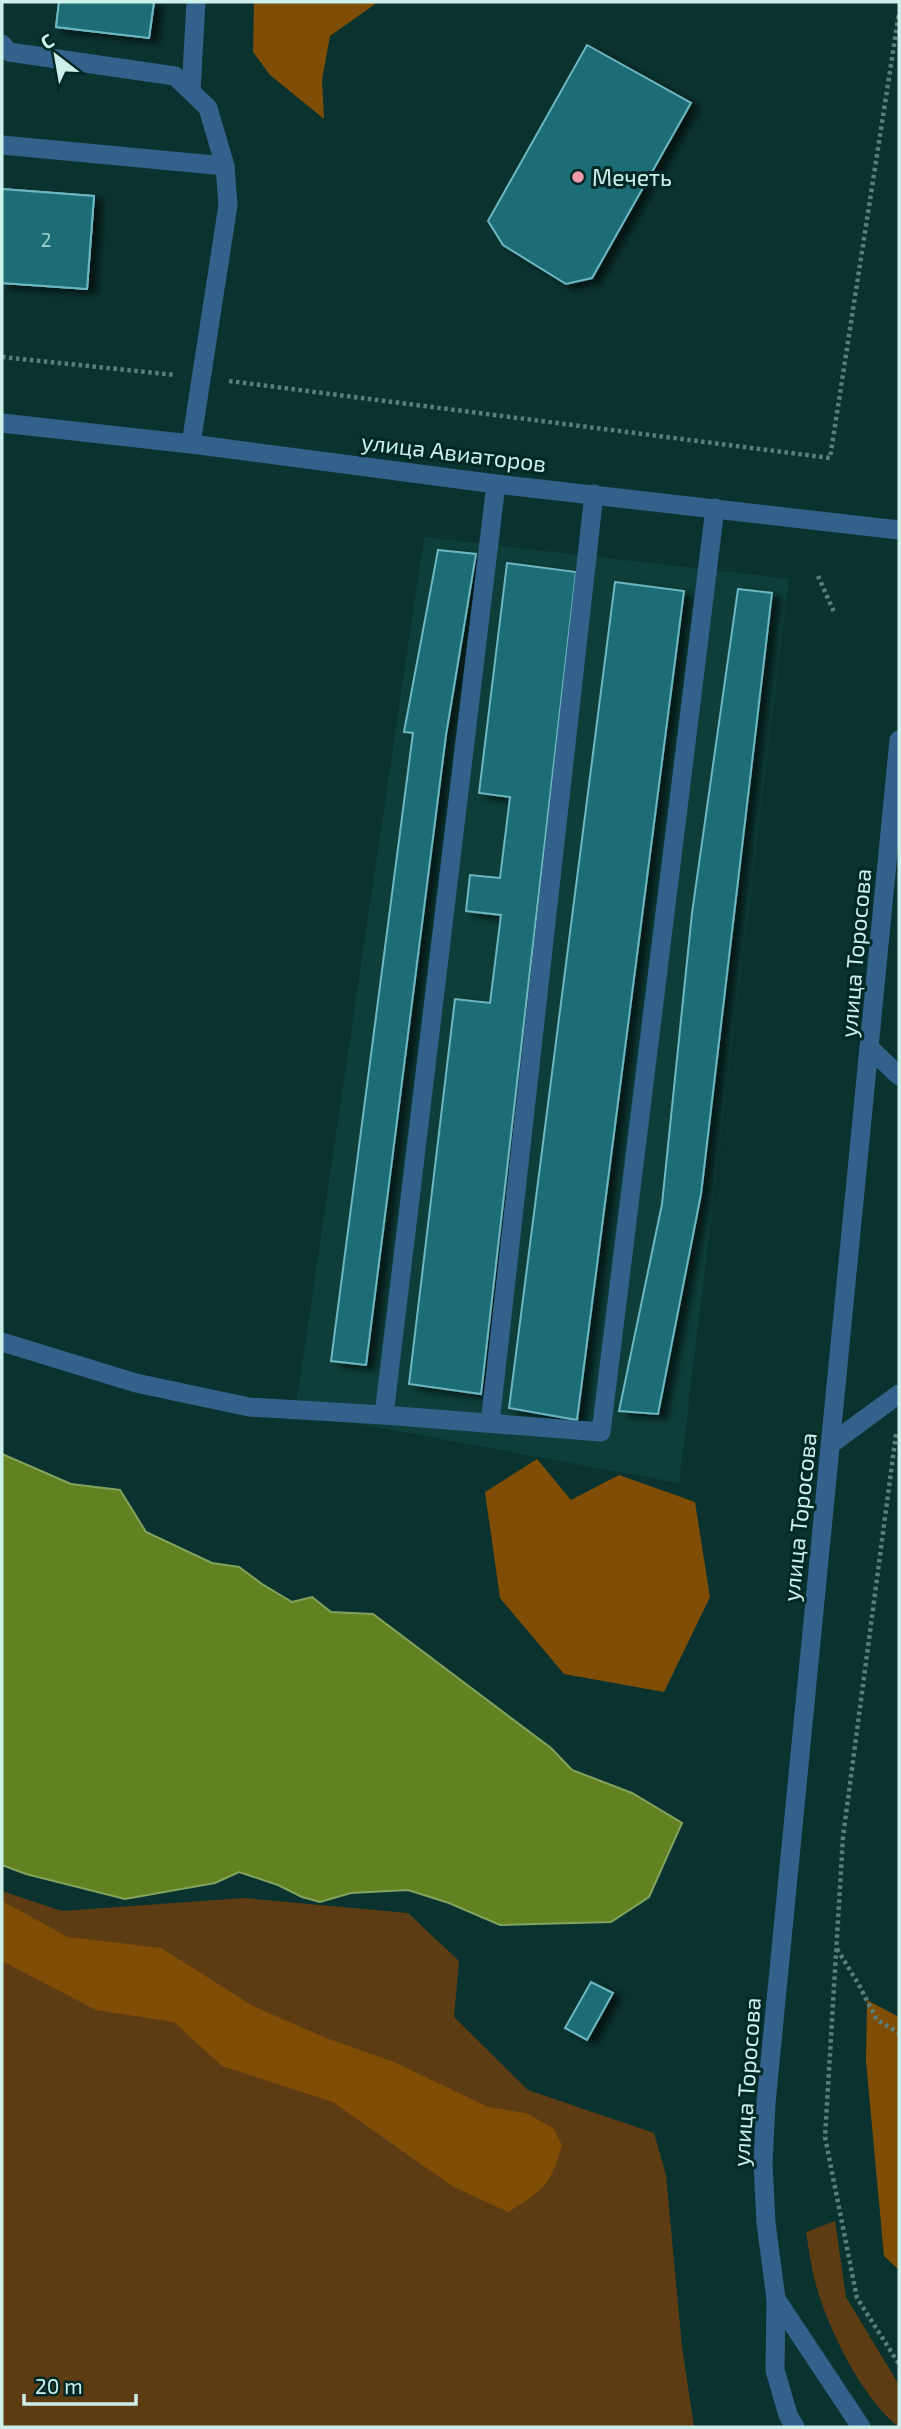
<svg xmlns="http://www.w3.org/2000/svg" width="901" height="2429" viewBox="0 0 901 2429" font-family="'Exo 2',sans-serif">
  <defs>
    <filter id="shadow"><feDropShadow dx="8" dy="4.5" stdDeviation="3.5" flood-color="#0009"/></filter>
  </defs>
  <rect width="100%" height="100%" fill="#0a332f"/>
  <!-- built -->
  <polygon fill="#0d3e39" points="424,537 789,579 679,1483 295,1412"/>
  <!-- green -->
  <g fill="#5e3c13">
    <polygon points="2,1891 62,1911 244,1898 408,1913 459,1961 454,2017 528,2090 654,2133 666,2175 682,2347 694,2427 2,2427"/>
    <path d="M835,2221L846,2297L899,2385V2427C863,2400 828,2329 816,2285C811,2268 809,2249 806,2232Z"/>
  </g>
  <!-- forest -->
  <g fill="#7f4d05">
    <polygon points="254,2 378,2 330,36 322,80 324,119 270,75 253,52"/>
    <polygon points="537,1459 571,1500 619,1475 695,1502 710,1597 664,1692 564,1674 500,1598 485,1492"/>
    <path d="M2,1901L68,1937L161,1948L253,2006L326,2038L394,2062L488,2107L526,2113L553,2128L562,2145C551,2185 543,2191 508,2212L452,2186L333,2102L222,2066L174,2022L96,2010L2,1961Z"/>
    <polygon points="867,2000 899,2017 899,2270 884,2256 866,2061"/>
  </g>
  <!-- water -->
  <polygon fill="#628222" stroke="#82a35e" stroke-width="2" points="2,1454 71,1484 120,1490 146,1532 212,1563 239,1567 262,1584 292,1602 312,1597 331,1612 373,1614 551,1748 572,1770 632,1793 682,1823 649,1897 611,1922 500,1925 449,1903 408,1890 351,1893 320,1902 302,1897 278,1885 239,1872 215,1883 125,1899 26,1874 2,1865"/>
  <!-- building -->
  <g fill="#1b6d76" stroke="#6eb7c1" stroke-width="2" filter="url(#shadow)">
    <polygon points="59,2 154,2 149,38 56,27"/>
    <polygon points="59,2 154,2 149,38 56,27"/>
    <polygon points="587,45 691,103 592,278 566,284 503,245 488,221"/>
    <polygon points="2,189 94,196 87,289 2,283"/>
    <polygon points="2,189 94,196 87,289 2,283"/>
    <polygon points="438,550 476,554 446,735 366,1365 331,1361 413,733 404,732"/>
    <polygon points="507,563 576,572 481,1394 409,1384 455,999 490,1003 501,915 466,911 470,875 500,878 510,797 479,793"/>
    <polygon points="615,582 684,591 577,1420 509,1408"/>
    <polygon points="738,589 772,593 701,1194 658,1414 619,1411 662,1204 692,913"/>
    <polygon points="591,1982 613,1993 587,2040 565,2028"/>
  </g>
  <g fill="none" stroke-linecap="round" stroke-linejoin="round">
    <!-- path -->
    <g stroke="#587f7b" stroke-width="4.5" stroke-dasharray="3.5 3.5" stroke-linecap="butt">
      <polyline points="2,357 175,375"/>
      <polyline points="229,381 830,458 899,13"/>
      <polyline points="818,576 834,612"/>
      <polyline points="896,1434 843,1837 825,2137 857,2298 899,2364"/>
      <polyline points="837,1949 859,1985 877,2020 899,2033"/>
    </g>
    <!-- service -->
    <g stroke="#32628b" stroke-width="19">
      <polyline points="2,44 9,52 175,76 208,108 225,166 228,205 191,444"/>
      <polyline points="191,91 196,2"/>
      <polyline points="2,145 225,166"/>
      <polyline points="496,484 384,1415 601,1432 715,508"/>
      <polyline points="871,1049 899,1076"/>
      <polyline points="2,1342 136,1383 249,1407 384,1415"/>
      <polyline points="490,1423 594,494"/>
      <polyline points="831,1444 899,1394"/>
    </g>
    <!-- minor -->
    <g stroke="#32628b" stroke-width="19">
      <polyline points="2,423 191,444 496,484 899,530"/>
      <polyline points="776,2299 861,2427"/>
      <polyline points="795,2427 788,2415 775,2370 776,2299 766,2223 763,2163 766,2103 899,740"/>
    </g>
  </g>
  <!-- markers -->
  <circle fill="#f29aac" stroke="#002925" stroke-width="2.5" cx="578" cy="177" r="7"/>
  <g text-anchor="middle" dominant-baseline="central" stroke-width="6" stroke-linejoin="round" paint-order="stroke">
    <!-- number labels -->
    <g font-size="19" fill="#a0cfce">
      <text x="46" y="239">2</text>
    </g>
    <!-- poi labels -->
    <g font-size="23" fill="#cdf0eb" stroke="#002925" text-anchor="start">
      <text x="592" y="177">Мечеть</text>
    </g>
    <!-- street labels -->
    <g font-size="23" fill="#cdf0eb" stroke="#002925">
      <text transform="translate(454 452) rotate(7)">улица Авиаторов</text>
      <text transform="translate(855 953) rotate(-85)">улица Торосова</text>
      <text transform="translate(799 1517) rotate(-84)">улица Торосова</text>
      <text transform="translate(746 2082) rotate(-86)">улица Торосова</text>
    </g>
  </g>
  <!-- border -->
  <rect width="901" height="2429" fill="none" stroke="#cdf0eb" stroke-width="7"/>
  <!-- north arrow -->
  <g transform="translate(56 56) rotate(329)" stroke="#002925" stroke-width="5" paint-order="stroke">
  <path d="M0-5L12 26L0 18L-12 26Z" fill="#cdf0eb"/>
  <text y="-10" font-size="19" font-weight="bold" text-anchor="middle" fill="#cdf0eb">С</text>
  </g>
  <!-- scale -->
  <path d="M24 2394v10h112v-10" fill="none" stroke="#cdf0eb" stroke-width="3.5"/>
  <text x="35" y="2394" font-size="21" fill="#cdf0eb" stroke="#002925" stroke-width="5" paint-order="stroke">20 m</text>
</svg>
